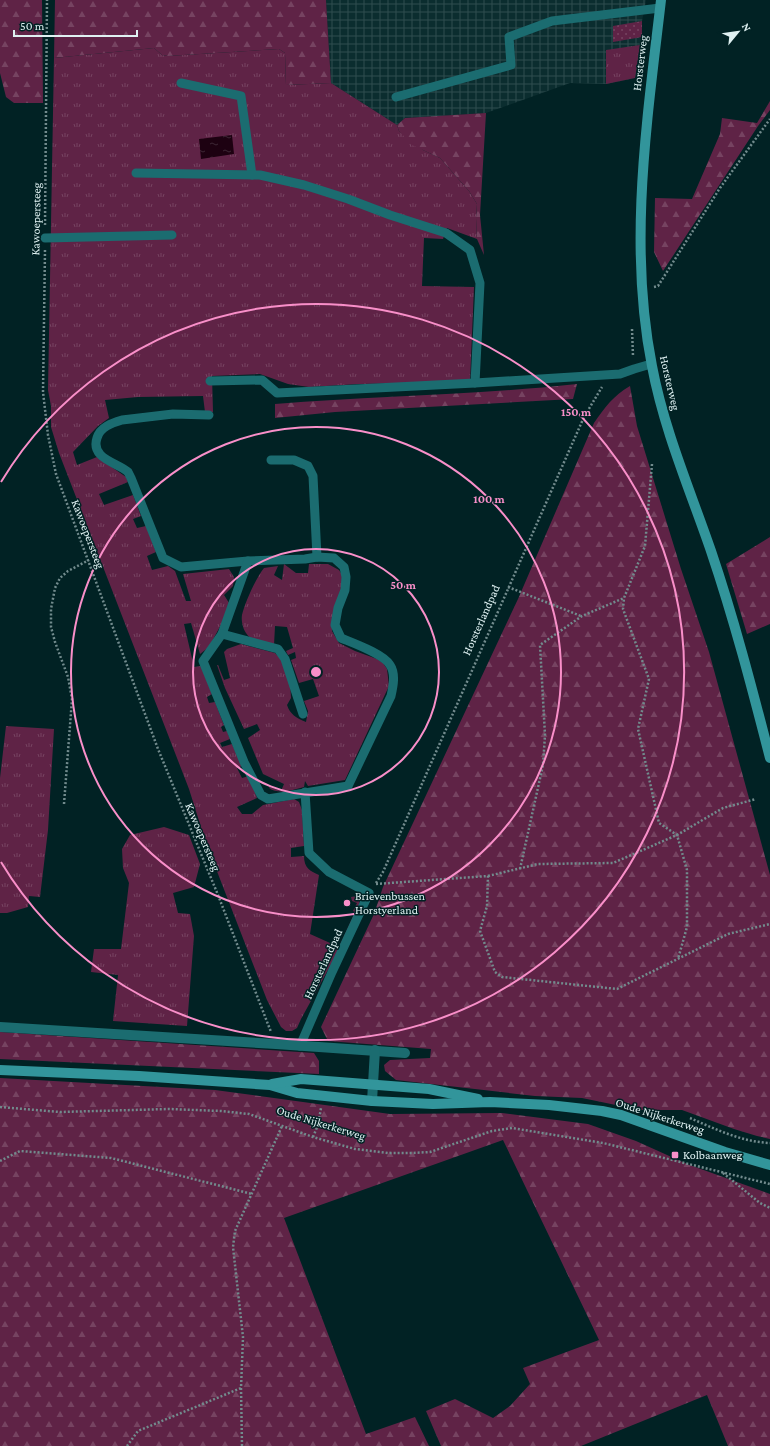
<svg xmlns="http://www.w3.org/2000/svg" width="770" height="1446" viewBox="0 0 770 1446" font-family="'Crimson Pro',serif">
  <defs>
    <pattern id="industrial-grid" width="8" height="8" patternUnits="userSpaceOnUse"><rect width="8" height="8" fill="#0b2d2f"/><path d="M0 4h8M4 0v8" fill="none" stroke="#2e4c4e"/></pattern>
    <pattern id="grass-tufts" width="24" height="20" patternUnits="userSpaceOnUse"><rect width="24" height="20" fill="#5f2346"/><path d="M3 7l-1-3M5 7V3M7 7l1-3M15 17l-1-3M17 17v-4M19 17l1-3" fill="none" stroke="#764361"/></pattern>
    <pattern id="forest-firs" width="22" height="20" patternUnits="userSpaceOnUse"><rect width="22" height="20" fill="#5f2346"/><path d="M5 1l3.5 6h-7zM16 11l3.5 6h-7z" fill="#764361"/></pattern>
    <pattern id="park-dots" width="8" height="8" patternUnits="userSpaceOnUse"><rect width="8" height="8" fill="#5f2346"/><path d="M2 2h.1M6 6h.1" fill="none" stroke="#764361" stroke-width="1.8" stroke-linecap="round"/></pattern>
    <pattern id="water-ripples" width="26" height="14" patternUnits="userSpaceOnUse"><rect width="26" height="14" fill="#1d0111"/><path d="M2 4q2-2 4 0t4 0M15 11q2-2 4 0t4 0" fill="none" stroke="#3d2634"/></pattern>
  </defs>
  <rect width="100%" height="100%" fill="#012224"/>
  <!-- industrial -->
  <polygon fill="url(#industrial-grid)" points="326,0 646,0 642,21 642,37 635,78 606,84 570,83 486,113 405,118 397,125 331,83"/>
  <!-- grass -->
  <g fill="url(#grass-tufts)">
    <polygon points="640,45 635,78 606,84 606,50"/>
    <path d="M154,48L162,55L168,56L279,49L285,53L286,85L331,83L397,125L399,131L423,150L440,158L469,191L477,204L476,218L477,239L447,228L443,239L424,238L422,286L474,287L470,382L359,384L309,387L288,384L260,374L212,376L213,412H205L203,396L138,397L105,400L109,418L98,426L73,452L77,465L97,457L126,477L128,482L99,494L104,505L133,495L141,516L133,519L137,528L146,526L156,552L147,556L152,570L168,566L175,571L186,601H191L183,574L229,569L234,577L233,586L224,595L231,606L209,647L200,654L191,623L184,624L194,667L201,666L212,694L207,697L209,703L215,702L224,725L221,727L223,732L227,731L230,739L220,743L222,747L232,744L242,766L237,768L242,778L249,776L257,798L237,807L242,814H252L263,805L294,799L299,802L302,810L304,846L291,848V857L304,856C304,868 310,871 319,875L310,934L339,947L355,912L353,911L357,903L352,901L351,897L359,896L360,907L340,948L301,1019L297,1028L292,1031H286L281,1027L267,1000L206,843L189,789L59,453L51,427V406L48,390L54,58Z"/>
    <path d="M284,564L296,573H308L309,564H328L339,570L343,576V583L332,618V631L339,643L355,651L377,659L383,663L387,669L389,686L345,780L308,786L305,781L304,787C292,790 279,795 269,788V787L281,791L284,784L263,774L248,738L260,730L257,724L244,729L225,688L217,665H218L224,680L230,678L224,652L227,649L241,644L275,653L282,660L290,681L291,698L287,705C290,714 296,718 306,722L308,711L304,701L319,696L313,679L299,683L291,660L296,658L295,652L288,655L286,651L293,648L287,627L275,626L274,645C265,643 251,642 246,633C243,629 241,621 242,615C245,602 256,578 264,568L278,566L274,575L282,580Z"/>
    <polygon points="6,726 54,729 48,830 40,897 29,896 28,907 7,913 0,913 0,778"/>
    <polygon points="164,827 189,835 200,864 194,887 173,893 178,913 190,914 194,936 187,1026 113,1021 118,975 91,972 94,949 121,949 129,883 123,868 122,849 130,835"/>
  </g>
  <!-- forest -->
  <g fill="url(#forest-firs)">
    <polygon points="0,0 42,0 43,103 14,103 6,97 0,73"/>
    <polygon points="55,0 326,0 331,83 286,85 285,53 279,49 168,56 162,55 154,48 54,58"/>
    <polygon points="770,101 770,110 758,126 663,271 654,252 655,198 692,199 720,134 722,118 757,123"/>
    <polygon points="486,113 480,215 484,255 477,239 476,218 477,204 469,191 440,158 412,145 399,131 397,125 405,118"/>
    <path d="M577,384L573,399L335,412L275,418V404C375,396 477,395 577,384Z"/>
    <path d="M630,386L637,426L681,569L709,652L770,875V1139L757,1136L734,1129L682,1110H640L582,1098L535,1096L396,1080L385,1071L384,1065L390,1060L430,1058L431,1049L328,1041L321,1027L374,914L383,887L518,599L594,423C605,407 613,396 630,386Z"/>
    <polygon points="770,537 770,624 747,634 726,564"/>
    <polygon points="0,1032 314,1053 319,1061 319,1074 0,1059"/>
    <polygon points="0,1078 215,1090 390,1114 502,1113 588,1124 636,1141 687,1164 770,1194 770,1446 728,1446 707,1395 581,1446 441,1446 426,1411 455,1399 493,1418 510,1406 530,1384 523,1368 599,1340 503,1140 284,1218 366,1434 415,1417 429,1446 0,1446"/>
  </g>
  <!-- park -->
  <polygon fill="url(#park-dots)" points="642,21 642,37 613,42 613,26"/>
  <!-- water -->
  <polygon fill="url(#water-ripples)" points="232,135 234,154 201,159 199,139"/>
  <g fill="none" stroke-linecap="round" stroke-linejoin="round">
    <!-- path -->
    <g stroke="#728b8d" stroke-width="2.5" stroke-dasharray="2 2" stroke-linecap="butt">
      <polyline points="45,225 47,0"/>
      <polyline points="45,250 43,392 48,435 56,474 158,749 218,895 271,1032"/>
      <polyline points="654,287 658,286 720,188 770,119"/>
      <polyline points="632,329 633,356"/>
      <polyline points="652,464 645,546 624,598 623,609 649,679 638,729 659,823 677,835 687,870 687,927 678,959"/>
      <polyline points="508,587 581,616"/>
      <polyline points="64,804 72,699 68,677 55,642 51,627 51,609 55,588 60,578 68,571 89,560"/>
      <polyline points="520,869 543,765 545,735 540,645 582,616 624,598"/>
      <polyline points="488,876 538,864 613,863 677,835 723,808 756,799"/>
      <polyline points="376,883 383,872 584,417 602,387"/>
      <polyline points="376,884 488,876 487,906 480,931 495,972 502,977 617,989 728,934 770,924"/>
      <polyline points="0,1107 60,1112 169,1109 221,1111 249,1114 313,1137 355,1149 388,1153 412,1153 430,1152 492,1131 512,1128 603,1143 770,1184"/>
      <path d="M690,1118C715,1129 742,1142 770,1143"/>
      <polyline points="313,1137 318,1125 321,1108"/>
      <polyline points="0,1161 20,1151 111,1158 252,1194"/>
      <polyline points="723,1173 760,1203 770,1208"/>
      <polyline points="127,1446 138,1431 241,1388"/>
      <polyline points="242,1446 241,1388 243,1337 233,1247 235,1231 282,1126"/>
    </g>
    <!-- lane -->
    <g stroke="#1b6c70" stroke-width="9">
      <polyline points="181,83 241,96 252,175"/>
      <polyline points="396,97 511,65 509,37 552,21 660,8"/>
      <polyline points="136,173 260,175 304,185 348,199 390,215 446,233 470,250 480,283 475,383"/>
      <polyline points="45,238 172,235"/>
      <polyline points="210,381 262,380 277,393 475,383 620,374 634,369 651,364"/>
      <path d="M209,415L173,414L122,420C112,423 100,427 97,438C90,459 119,463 128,472C129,474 130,476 131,478L163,558L181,567L248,561"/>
      <polyline points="271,460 294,460 308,466 313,476 317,557"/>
      <path d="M317,557L334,558L344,567L346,577L345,590L338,608L335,625L341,638C353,643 384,654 390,665C396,674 393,687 391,696L348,786L268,799L261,795L244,762L203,661L222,634L248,561L305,559Z"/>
      <polyline points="222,634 278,649 285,659 303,714"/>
      <polyline points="300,1046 332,972 369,893 329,872 309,853 305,792"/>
    </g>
    <!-- street -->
    <g stroke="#1b6c70" stroke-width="10">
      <polyline points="0,1027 276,1044 405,1053"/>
      <polyline points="372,1101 375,1050"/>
    </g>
    <!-- secondary -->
    <g stroke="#32959b" stroke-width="10">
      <path d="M661,0C647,121 628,245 652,366C664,430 690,490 711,551C734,619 752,688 770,758"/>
      <polyline points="0,1070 139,1076 270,1085 297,1093 372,1101 433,1104 490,1102 549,1105 602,1111 621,1115 725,1152 770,1165"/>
      <polyline points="272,1084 301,1079 429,1089 478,1099"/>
    </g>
  </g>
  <!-- distance rings -->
  <g fill="none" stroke="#f98fc9" stroke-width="2">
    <circle cx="316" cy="672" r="123"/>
    <circle cx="316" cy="672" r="245"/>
    <path d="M1 482A368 368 0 1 1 1 862"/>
  </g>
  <!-- markers -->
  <g fill="#f98fc9" stroke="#012224" stroke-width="1.5">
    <circle cx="347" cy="903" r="4"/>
    <rect x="671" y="1151" width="8" height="8" rx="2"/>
  </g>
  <g text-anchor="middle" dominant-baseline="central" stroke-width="3" stroke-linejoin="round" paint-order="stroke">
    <!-- street labels -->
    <g font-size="12" fill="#dff1f2" stroke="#012224">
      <text transform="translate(640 63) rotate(-83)">Horsterweg</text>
      <text transform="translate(36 219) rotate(-89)">Kawoepersteeg</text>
      <text transform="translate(670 383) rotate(77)">Horsterweg</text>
      <text transform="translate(88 534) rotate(69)">Kawoepersteeg</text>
      <text transform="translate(481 620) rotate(-66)">Horsterlandpad</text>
      <text transform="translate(203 837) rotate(67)">Kawoepersteeg</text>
      <text transform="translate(323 964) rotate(-65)">Horsterlandpad</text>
      <text transform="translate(660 1116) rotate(18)">Oude Nijkerkerweg</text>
      <text transform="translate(321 1123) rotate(17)">Oude Nijkerkerweg</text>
    </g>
    <!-- poi labels -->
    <g font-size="12" fill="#dff1f2" stroke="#012224" text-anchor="start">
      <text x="355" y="896">Brievenbussen<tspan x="355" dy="14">Horstyerland</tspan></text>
      <text x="683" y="1155">Kolbaanweg</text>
    </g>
  </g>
  <circle cx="316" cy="672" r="6" fill="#f98fc9" stroke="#012224" stroke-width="2"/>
  <g font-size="12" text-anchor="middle" font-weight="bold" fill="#f98fc9" stroke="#012224" stroke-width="3" stroke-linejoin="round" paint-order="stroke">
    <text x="576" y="416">150 m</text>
    <text x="489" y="503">100 m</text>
    <text x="403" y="589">50 m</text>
  </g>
  <!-- north arrow -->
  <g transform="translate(738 32) rotate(61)" stroke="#012224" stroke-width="3" paint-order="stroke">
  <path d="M0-3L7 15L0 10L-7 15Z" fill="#dff1f2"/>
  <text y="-6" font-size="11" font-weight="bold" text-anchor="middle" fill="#dff1f2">N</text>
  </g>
  <!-- scale -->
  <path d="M14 30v6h123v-6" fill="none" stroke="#dff1f2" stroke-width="2"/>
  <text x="20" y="30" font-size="12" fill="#dff1f2" stroke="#012224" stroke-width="3" paint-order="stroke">50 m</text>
</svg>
